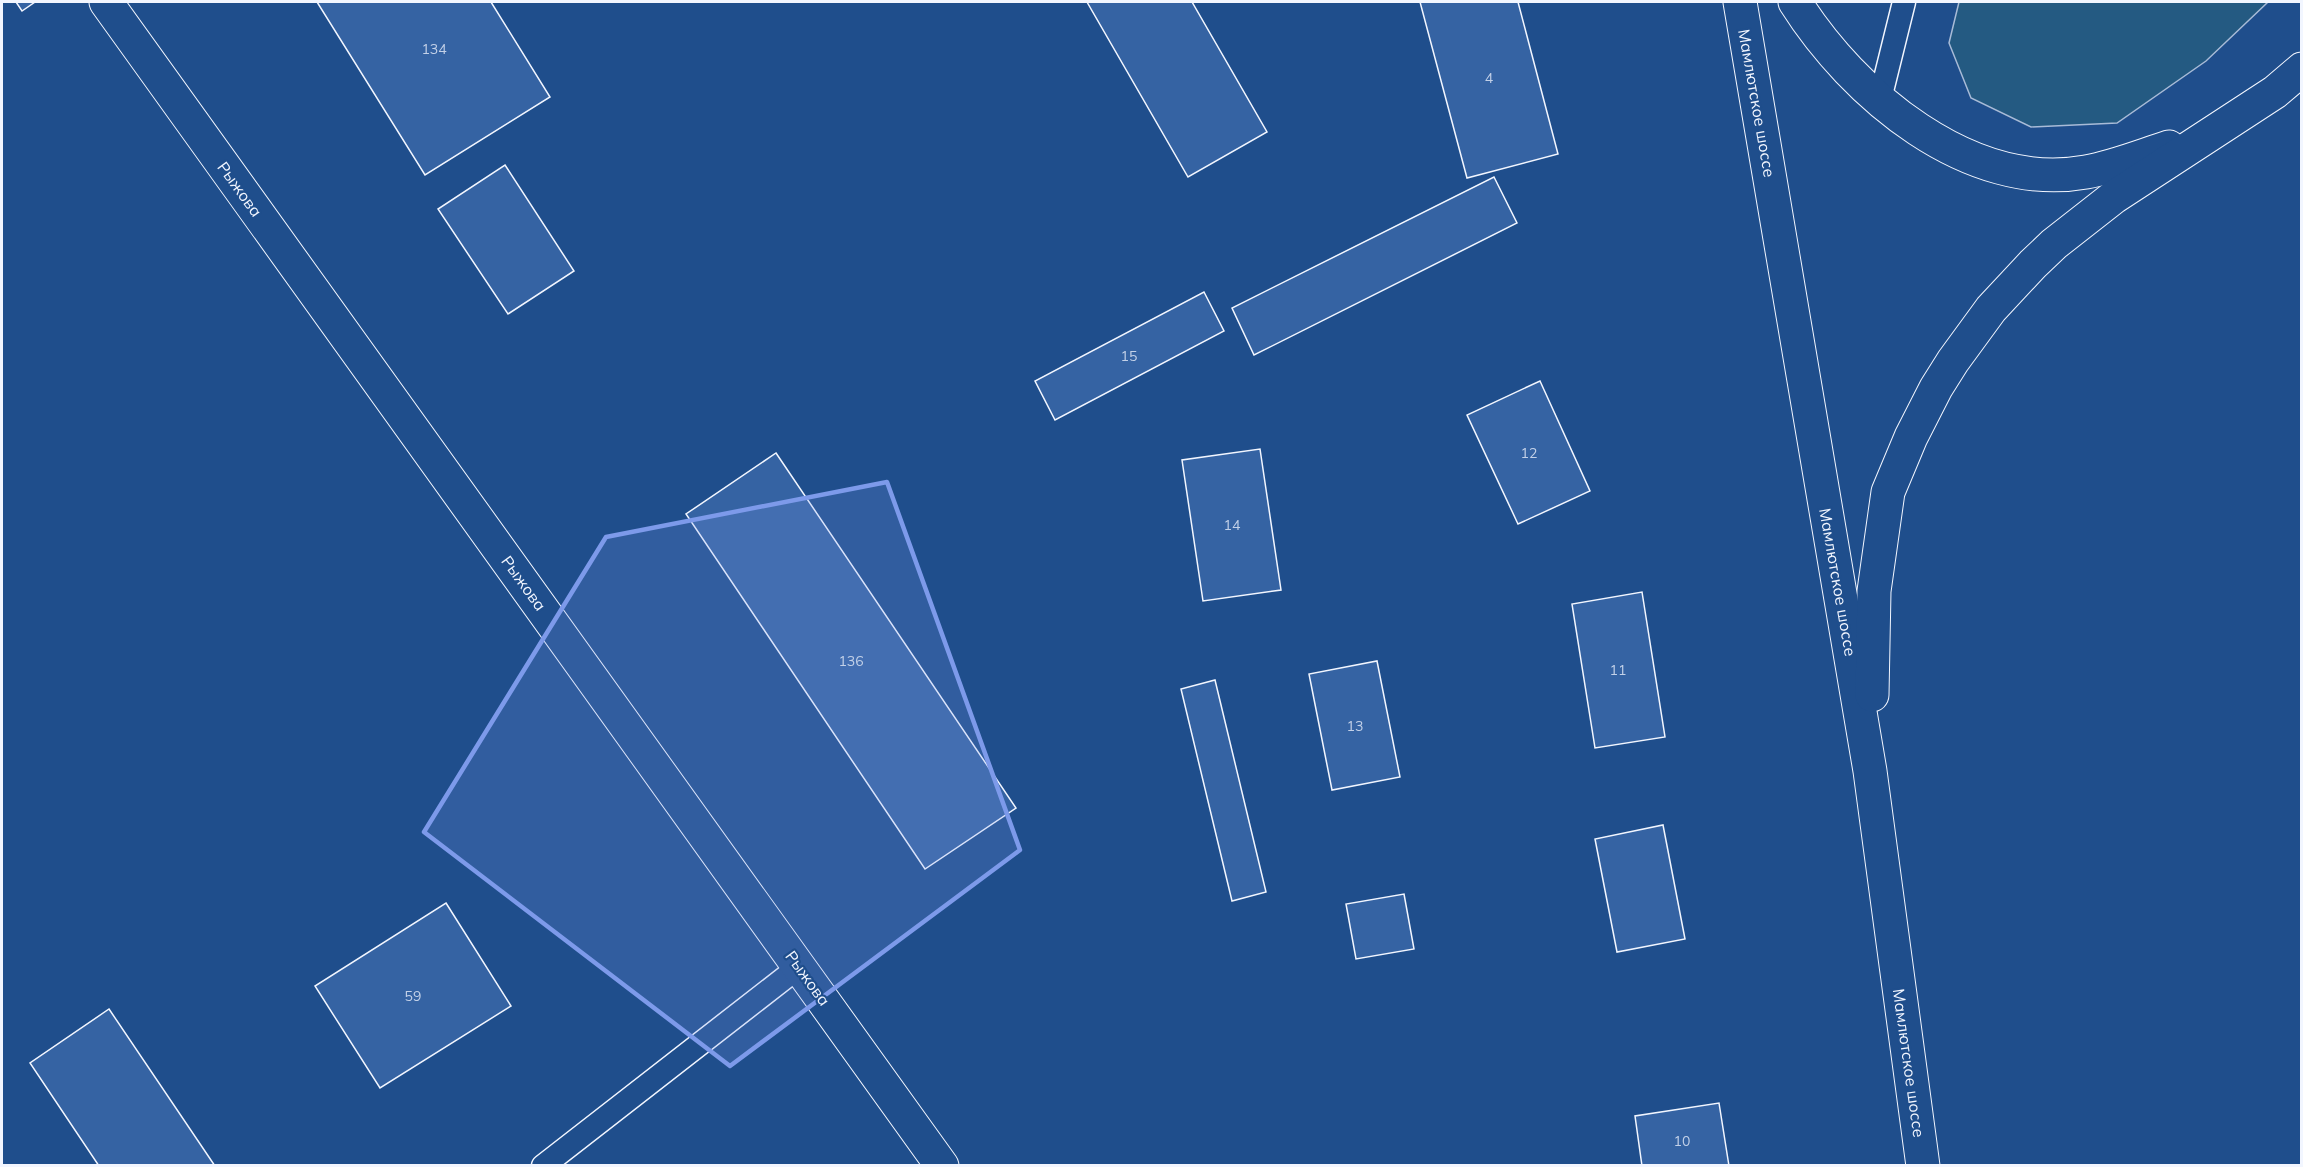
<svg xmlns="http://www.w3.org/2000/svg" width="2303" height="1167" viewBox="0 0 2303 1167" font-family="Mulish,sans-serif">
  <rect width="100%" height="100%" fill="#1f4e8c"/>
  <!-- green -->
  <polygon fill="#245a82" stroke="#a8bbd7" stroke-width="1.5" points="1959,2 2268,2 2206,61 2117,123 2031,127 1971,98 1949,43"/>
  <!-- building -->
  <g fill="#3563a3" stroke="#f2f6ff" stroke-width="1.5">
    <polygon points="16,2 35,2 22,11"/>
    <polygon points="317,2 491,2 550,97 425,175"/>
    <polygon points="1087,2 1192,2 1267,132 1188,177"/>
    <polygon points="1420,2 1518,2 1558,154 1467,178"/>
    <polygon points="505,165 574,271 508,314 438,209"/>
    <polygon points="1494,177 1517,223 1254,355 1232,308"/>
    <polygon points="1204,292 1224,331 1055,420 1035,381"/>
    <polygon points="1540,381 1590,491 1518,524 1467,415"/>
    <polygon points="1260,449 1281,590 1203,601 1182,460"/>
    <polygon points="776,453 1016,808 925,869 686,514"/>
    <polygon points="1642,592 1665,737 1595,748 1572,604"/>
    <polygon points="1377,661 1400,777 1332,790 1309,674"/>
    <polygon points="1215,680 1266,892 1232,901 1181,689"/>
    <polygon points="1663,825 1685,939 1617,952 1595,839"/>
    <polygon points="1404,894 1414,949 1356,959 1346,904"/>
    <polygon points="446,903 511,1006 380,1088 315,986"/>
    <polygon points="109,1009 215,1166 99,1166 30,1063"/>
    <polygon points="1719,1103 1729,1166 1642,1166 1635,1116"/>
  </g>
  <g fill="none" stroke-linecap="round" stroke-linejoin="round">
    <!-- lane casing -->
    <g stroke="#f2f6ff" stroke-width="25">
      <g id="lane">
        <polyline points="1880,99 1904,2"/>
        <polyline points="543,1166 800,966"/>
      </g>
    </g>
    <!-- secondary casing -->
    <g stroke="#f2f6ff" stroke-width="35">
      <polyline id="secondary" points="106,2 942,1166"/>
    </g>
    <!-- highway casing -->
    <g stroke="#f2f6ff" stroke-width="35">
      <g id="highway">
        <polyline points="1740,2 1870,771 1923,1166"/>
        <path d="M1795,2C1853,94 1969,193 2086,172C2114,167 2141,156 2169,147"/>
        <polyline points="1872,695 1874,591 1888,492 1911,437 1936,388 1953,361 1991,309 2033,264 2054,244 2114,197 2275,92 2302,69"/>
      </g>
    </g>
    <!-- lane -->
    <use href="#lane" stroke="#1f4e8c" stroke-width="22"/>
    <!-- secondary -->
    <use href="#secondary" stroke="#1f4e8c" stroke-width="33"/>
    <!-- highway -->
    <use href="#highway" stroke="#1f4e8c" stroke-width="33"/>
  </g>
  <!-- marked area -->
  <path fill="#7d9aea" fill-opacity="0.2" stroke="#7d9aea" stroke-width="4.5" stroke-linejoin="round" d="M887,482L1020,850L730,1066L424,832L606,537Z"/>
  <g text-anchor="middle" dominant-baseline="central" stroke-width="4.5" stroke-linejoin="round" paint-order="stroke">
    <!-- number labels -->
    <g font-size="14" fill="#c3d1e8">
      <text x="434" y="49">134</text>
      <text x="1489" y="78">4</text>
      <text x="1129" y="356">15</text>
      <text x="1529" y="453">12</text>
      <text x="1232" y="525">14</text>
      <text x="851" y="661">136</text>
      <text x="1618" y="670">11</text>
      <text x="1355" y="726">13</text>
      <text x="413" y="996">59</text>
      <text x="1682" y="1141">10</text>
    </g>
    <!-- street labels -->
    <g font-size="16" fill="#f2f6ff" stroke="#1f4e8c">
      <text transform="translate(1757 103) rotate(80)">Мамлютское шоссе</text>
      <text transform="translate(240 189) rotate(54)">Рыжова</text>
      <text transform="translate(1838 582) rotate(80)">Мамлютское шоссе</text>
      <text transform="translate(524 583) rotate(54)">Рыжова</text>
      <text transform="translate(808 978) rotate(54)">Рыжова</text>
      <text transform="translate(1909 1063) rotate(82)">Мамлютское шоссе</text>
    </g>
  </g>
  <!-- border -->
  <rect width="2303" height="1167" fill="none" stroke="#f2f6ff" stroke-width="6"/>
</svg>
